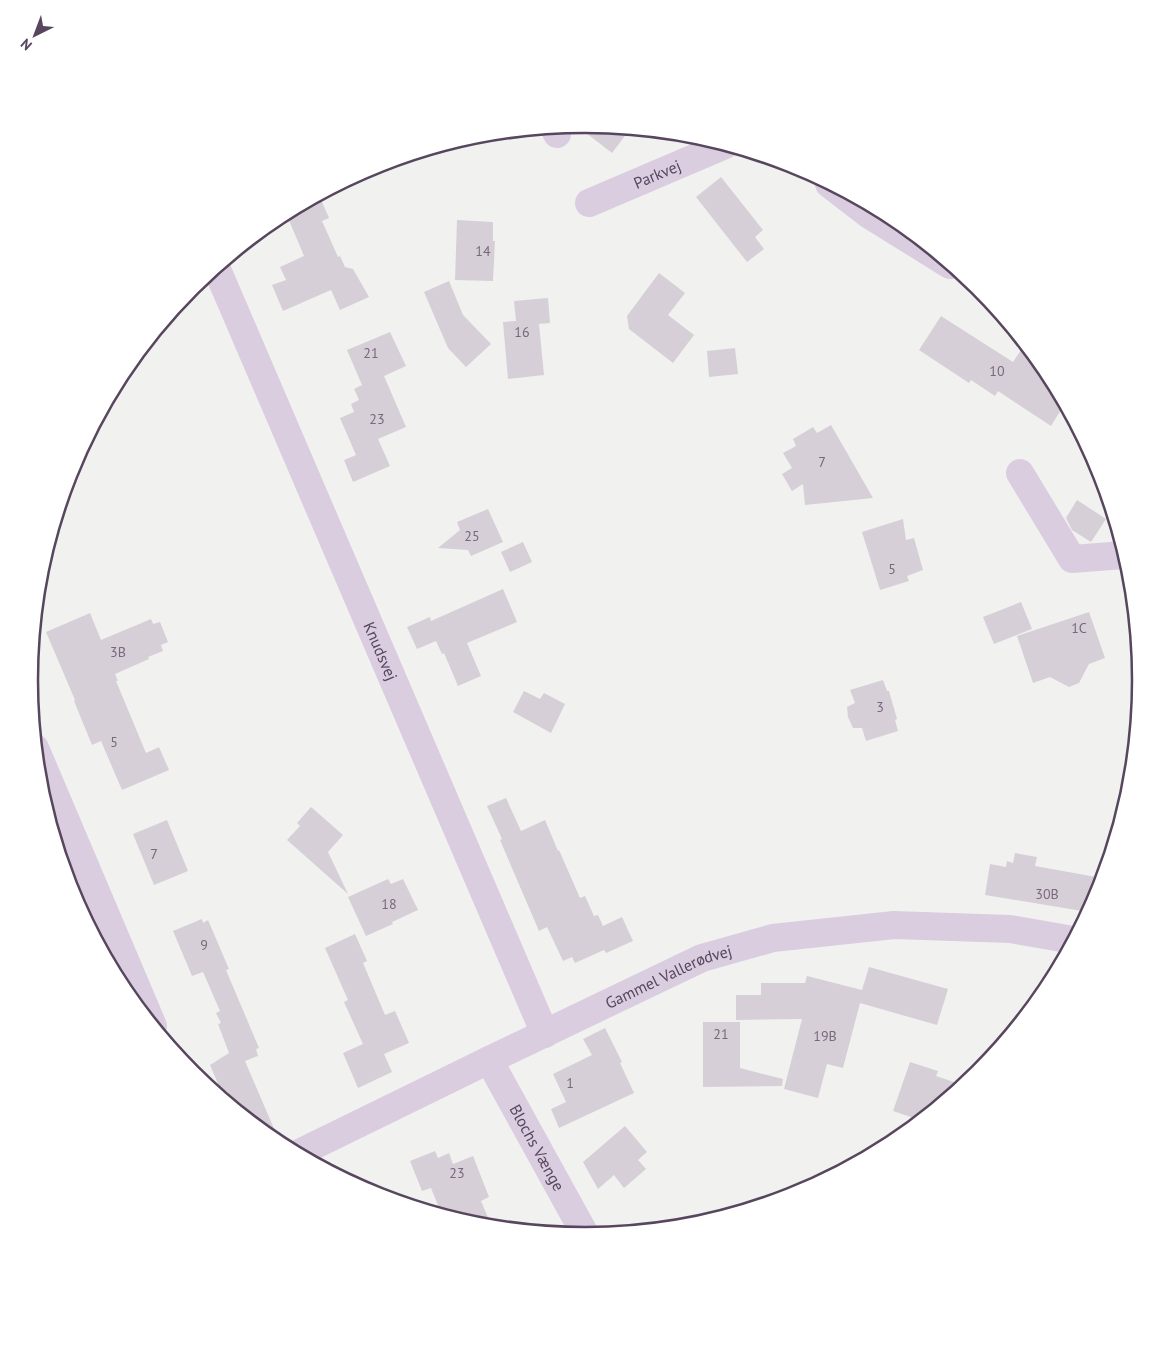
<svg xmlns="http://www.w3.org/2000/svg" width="1169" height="1361" viewBox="0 0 1169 1361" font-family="'PT Sans',sans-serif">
  <rect width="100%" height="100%" fill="#f1f2ef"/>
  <!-- building -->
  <g fill="#d6cfd7">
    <polygon points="585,125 608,127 630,129 612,153 577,126"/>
    <polygon points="721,177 763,230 755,237 764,249 747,262 696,197"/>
    <polygon points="319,195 329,218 322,221 338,257 340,256 345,267 353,269 369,297 340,310 331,290 283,311 272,285 286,280 280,267 304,256 286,213"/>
    <polygon points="457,220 493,222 493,241 495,241 493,281 455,280"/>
    <polygon points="659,273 685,293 668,315 694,335 673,363 629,329 627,316"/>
    <polygon points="449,281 463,315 491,344 466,367 448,348 424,292"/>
    <polygon points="548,298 550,323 539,324 544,375 508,379 503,322 516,321 514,301"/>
    <polygon points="941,316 1013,362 1021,350 1039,362 1047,372 1064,405 1051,426 998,391 995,396 971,380 969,383 919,350"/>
    <polygon points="390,332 406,366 384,376 406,427 378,439 390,466 353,482 344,460 356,455 340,418 354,412 351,404 359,400 354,389 362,385 347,350"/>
    <polygon points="735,348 738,374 709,377 707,351"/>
    <polygon points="831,425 873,498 805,505 803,484 792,491 782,474 792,468 783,453 796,446 793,439 813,427 817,433"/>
    <polygon points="1077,500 1106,519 1091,542 1072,530 1066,518"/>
    <polygon points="488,509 503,542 471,556 468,550 438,548 460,530 457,522"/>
    <polygon points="903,519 906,540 914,538 923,570 907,576 909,581 880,590 862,532"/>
    <polygon points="523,542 532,562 510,572 501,552"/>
    <polygon points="503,589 517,622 467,643 481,676 458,686 444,653 442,654 436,641 417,649 407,627 430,617 431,621"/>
    <polygon points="1021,602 1032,629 994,644 983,617"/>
    <polygon points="1089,612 1105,658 1089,664 1079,683 1069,687 1050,677 1033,683 1017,636"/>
    <polygon points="90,613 101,640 151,619 153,624 160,622 168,642 161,645 163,651 148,657 149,659 115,674 118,681 116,681 146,753 159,747 169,770 122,790 101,741 92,745 74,701 75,700 46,632"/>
    <polygon points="883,680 887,691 889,691 897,719 895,720 898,731 866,741 862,728 853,728 848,717 847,707 855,703 850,690"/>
    <polygon points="524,691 540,699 544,693 565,704 551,733 513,712"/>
    <polygon points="506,798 521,831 545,820 558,851 559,850 580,898 585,896 594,916 598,915 603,926 622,917 633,941 606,953 604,950 575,963 572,957 563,961 547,927 539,931 500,840 502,839 487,806"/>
    <polygon points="311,807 343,835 328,852 348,894 287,840 300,826 297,823"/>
    <polygon points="167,820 188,871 154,885 133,834"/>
    <polygon points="1015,853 1037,857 1035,866 1096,877 1092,905 1088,912 985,895 990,864 1006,867 1007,861 1013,863"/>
    <polygon points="388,879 391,884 403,879 418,910 392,922 393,924 366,936 348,897"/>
    <polygon points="202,919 203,923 208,920 229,969 226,970 259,1048 256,1049 258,1056 245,1061 281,1145 276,1142 235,1110 227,1091 222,1093 210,1065 229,1053 218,1024 221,1023 216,1013 220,1011 203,972 192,976 173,931"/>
    <polygon points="355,934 367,961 363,963 385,1015 395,1011 409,1043 384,1054 392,1072 358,1088 343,1053 363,1044 344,1002 348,1000 325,948"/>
    <polygon points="869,967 948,989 937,1025 860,1003 843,1068 827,1064 818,1098 784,1089 802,1019 736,1020 736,995 761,995 761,983 805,983 807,976 862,990"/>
    <polygon points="703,1022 740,1022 740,1068 783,1079 782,1086 703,1087"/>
    <polygon points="605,1028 622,1062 620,1063 634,1093 559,1128 551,1109 566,1102 553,1074 592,1055 583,1039"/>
    <polygon points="910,1062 938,1071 936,1076 963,1085 920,1120 893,1111"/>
    <polygon points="625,1126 647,1152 638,1160 646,1169 624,1188 614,1175 598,1189 583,1162"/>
    <polygon points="435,1151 438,1158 449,1153 453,1164 473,1156 489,1197 481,1201 492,1227 476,1226 442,1215 431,1188 422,1191 410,1161"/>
  </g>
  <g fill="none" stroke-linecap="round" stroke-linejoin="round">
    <!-- minor -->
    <g stroke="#dbcde0" stroke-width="28">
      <polyline points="554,128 557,134"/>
      <polyline points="829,184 868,214 950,265"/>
      <path id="s1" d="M589,203L725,145"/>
      <path id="s2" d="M216,267L545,1034"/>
      <polyline points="1020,473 1072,559 1124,555"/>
      <polyline points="35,748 153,1026"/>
      <path id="s3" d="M489,1060L586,1236"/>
      <path id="s4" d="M297,1154L489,1060L702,958L773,938L894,925L1010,929L1073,940"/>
    </g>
  </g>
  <g text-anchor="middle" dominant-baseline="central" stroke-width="5" stroke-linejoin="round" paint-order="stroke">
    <!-- number labels -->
    <g font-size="14" fill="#77687c">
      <text x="483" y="251">14</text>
      <text x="522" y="332">16</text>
      <text x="371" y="353">21</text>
      <text x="997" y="371">10</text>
      <text x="377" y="419">23</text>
      <text x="822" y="462">7</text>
      <text x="472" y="536">25</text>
      <text x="892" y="569">5</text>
      <text x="1079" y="628">1C</text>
      <text x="118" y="652">3B</text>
      <text x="880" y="707">3</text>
      <text x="114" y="742">5</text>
      <text x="154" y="854">7</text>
      <text x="1047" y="894">30B</text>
      <text x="389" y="904">18</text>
      <text x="204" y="945">9</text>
      <text x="721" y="1034">21</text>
      <text x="825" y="1036">19B</text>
      <text x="570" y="1083">1</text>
      <text x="457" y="1173">23</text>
    </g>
    <!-- street labels -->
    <g font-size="16" fill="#57465e" stroke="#fff">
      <text stroke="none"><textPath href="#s1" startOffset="74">Parkvej</textPath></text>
      <text stroke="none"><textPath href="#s2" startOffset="418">Knudsvej</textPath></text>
      <text stroke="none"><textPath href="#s4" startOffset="412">Gammel Vallerødvej</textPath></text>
      <text stroke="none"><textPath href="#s3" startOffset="100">Blochs Vænge</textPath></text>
    </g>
  </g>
  <!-- crop -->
  <path d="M0 0H1169V1361H0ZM38 680a547 547 0 1 1 1094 0a547 547 0 1 1-1094 0Z" fill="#fff" fill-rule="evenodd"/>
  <path fill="none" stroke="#57465e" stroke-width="2.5" d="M38 680a547 547 0 1 1 1094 0a547 547 0 1 1-1094 0Z"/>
  <!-- north arrow -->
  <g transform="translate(35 35) rotate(222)" stroke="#ffffff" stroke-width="4" paint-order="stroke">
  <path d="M0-4L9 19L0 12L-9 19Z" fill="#57465e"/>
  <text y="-8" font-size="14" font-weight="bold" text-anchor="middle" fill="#57465e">N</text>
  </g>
</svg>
